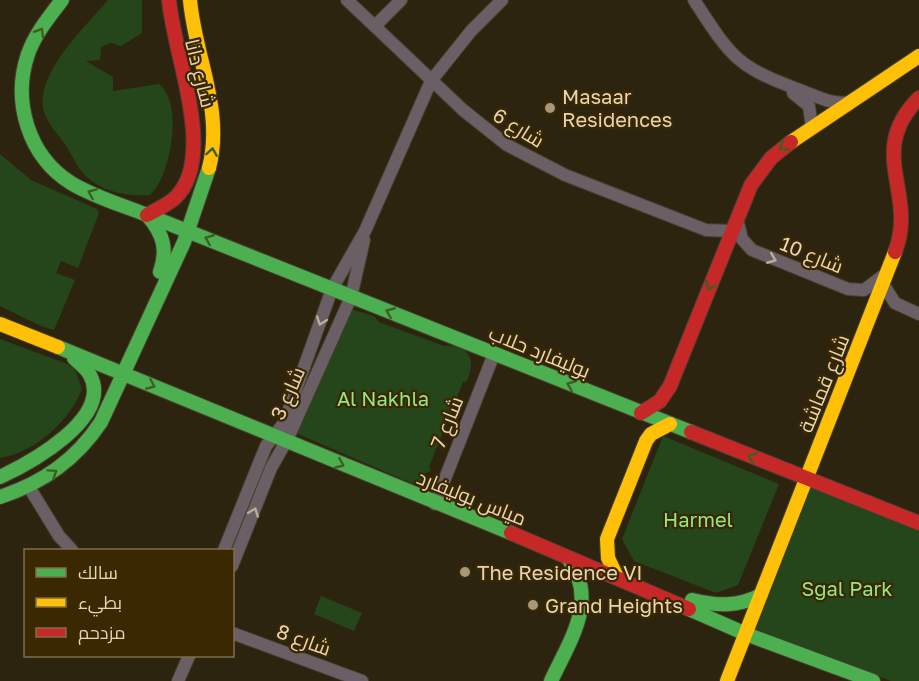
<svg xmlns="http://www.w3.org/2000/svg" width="919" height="681" viewBox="0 0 919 681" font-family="'Golos Text',Cairo,sans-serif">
  <rect width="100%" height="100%" fill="#2d2410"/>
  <!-- green -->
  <g fill="#25451a">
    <path d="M108,0H142V33L121,46L111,43L101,47L100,60L86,61L113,77V91L159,84C184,103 171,177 150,195C126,197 98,191 82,172C74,162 70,150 62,140C52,127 40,115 43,95C49,60 86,26 108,0Z"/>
    <polygon points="0,154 31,180 97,209 99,213 78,268 61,261 56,273 75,280 54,330 41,326 0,306"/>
    <path d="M354,310L374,316L379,322L444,346C469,344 477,360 467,381L463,382L429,467L431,471L425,473L427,479L420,484L411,483L298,434L297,429L349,313Z"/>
    <path d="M0,339L65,363L75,369L82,389C69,422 35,452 0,458Z"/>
    <polygon points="663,436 779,484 738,585 716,593 634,561 622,539"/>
    <polygon points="809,485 919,531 919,681 891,681 754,629"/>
    <polygon points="321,596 362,613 354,631 314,614"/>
  </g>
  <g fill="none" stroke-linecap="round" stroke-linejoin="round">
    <!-- street casing -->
    <g stroke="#483f2d" stroke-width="14">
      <g id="street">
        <polyline points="347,0 463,110 507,145 565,175 706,230 732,231"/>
        <path d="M694,0C733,60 737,67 805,92C820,98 834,105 850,102"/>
        <polyline points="375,26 401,0"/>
        <polyline points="793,93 809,106 812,128"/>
        <polyline points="737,219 742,239 752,250 848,289 864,290 884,275"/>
        <polyline points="883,284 895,303 919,314"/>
        <polyline points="29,487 59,536 72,550"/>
        <polyline points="435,504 494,354"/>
        <polyline points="224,550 266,446 284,423 332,289 365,231 431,81 471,31 502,0"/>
        <polyline points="232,566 271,468 288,438 351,297 364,240"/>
        <polyline points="232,633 362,681"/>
        <polyline points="178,681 189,656"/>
      </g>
    </g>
    <!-- fast casing -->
    <g stroke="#483f2d" stroke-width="16">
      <g id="fast">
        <path d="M62,0C49,17 35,34 28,54C12,101 28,156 71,183C94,197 122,205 147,215"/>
        <polyline points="147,215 691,432"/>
        <path d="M148,216C163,234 168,249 160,272"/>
        <polyline points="58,347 511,533"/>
        <path d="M0,477C30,463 113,418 90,375C87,369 79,363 74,358"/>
        <path d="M0,497C43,483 76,460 101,422L184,242L209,168"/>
        <path d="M692,600C717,606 738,607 761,595"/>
        <polyline points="689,609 746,634 873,681"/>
        <path d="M551,681C570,640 599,600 568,558"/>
      </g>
    </g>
    <!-- slow casing -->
    <g stroke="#483f2d" stroke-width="16">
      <g id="slow">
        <path d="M190,0C195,57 224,110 209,168"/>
        <polyline points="791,142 919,56"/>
        <polyline points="0,324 58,347"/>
        <polyline points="617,577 608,558 607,539 646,441 651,434 670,424"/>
        <polyline points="727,681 895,252"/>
      </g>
    </g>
    <!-- jam casing -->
    <g stroke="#483f2d" stroke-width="16">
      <g id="jam">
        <path d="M147,215C156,210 167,205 175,198C218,157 173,53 169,0"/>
        <path d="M895,252C918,193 865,152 919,98"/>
        <polyline points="641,413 660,401 670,386 751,185 771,158 791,142"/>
        <polyline points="691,432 919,523"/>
        <polyline points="511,533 689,609"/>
      </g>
    </g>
    <!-- street -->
    <use href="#street" stroke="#6a5f64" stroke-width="12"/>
    <!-- fast -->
    <use href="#fast" stroke="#4caf50" stroke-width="14"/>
    <!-- slow -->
    <use href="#slow" stroke="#ffc107" stroke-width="14"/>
    <!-- jam -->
    <use href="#jam" stroke="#c62828" stroke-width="14"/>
  </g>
  <!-- one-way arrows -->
  <defs><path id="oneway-chevron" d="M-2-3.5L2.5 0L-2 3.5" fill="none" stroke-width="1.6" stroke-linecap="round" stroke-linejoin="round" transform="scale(1.5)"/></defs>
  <g stroke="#415e22">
    <use href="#oneway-chevron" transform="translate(40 32) rotate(-59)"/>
    <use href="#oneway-chevron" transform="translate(783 147) rotate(145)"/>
    <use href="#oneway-chevron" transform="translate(212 152) rotate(-81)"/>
    <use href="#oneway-chevron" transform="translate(92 193) rotate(-157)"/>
    <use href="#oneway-chevron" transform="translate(209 239) rotate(-158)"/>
    <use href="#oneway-chevron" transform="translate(710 286) rotate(112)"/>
    <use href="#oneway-chevron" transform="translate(390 312) rotate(-158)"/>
    <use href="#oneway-chevron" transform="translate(151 385) rotate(23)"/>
    <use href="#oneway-chevron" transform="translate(571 385) rotate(-158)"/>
    <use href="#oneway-chevron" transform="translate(752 457) rotate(-158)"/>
    <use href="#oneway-chevron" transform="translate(340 464) rotate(23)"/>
    <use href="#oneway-chevron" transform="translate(53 473) rotate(-34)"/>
  </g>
  <g stroke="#bcac99">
    <use href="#oneway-chevron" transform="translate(772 259) rotate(22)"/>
    <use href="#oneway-chevron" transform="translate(321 321) rotate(110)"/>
    <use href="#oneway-chevron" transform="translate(254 512) rotate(-69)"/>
  </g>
  <!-- markers -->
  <g fill="#a7977b" stroke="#3a2803" stroke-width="2">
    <circle cx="550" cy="108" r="6"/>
    <circle cx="465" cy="572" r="6"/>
    <circle cx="533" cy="605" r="6"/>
  </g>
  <g text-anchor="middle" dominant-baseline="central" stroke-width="4.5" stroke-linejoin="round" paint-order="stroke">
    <!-- street labels -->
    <g font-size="20" fill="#e8d5b5" stroke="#3a2803">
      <text transform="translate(201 73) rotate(76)">شارع دانا</text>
      <text transform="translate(519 127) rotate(32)">شارع 6</text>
      <text transform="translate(812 254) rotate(22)">شارع 10</text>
      <text transform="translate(540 351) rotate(22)">بوليفارد حلاب</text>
      <text transform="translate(823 383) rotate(-68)">شارع قماشة</text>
      <text transform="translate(287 393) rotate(-66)">شارع 3</text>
      <text transform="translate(446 422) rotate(-68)">شارع 7</text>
      <text transform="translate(472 497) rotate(22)">مياس بوليفارد</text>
      <text transform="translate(304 639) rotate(20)">شارع 8</text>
    </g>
    <!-- poi labels -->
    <g font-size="20" fill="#e8d5b5" stroke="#3a2803" text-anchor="start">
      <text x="562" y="96">Masaar<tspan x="562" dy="23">Residences</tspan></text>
      <text x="477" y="572">The Residence VI</text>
      <text x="545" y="605">Grand Heights</text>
    </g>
    <!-- park labels -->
    <g font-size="20" fill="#93e880" stroke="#3a2803">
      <text x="383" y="398">Al Nakhla</text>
      <text x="698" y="519">Harmel</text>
      <text x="847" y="588">Sgal Park</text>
    </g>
  </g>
  <!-- legend -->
  <rect x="24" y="549" width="210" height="108" fill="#3a2803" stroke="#806d4a" stroke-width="1.5"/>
  <rect x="36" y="568" width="30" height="9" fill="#4caf50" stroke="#806d4a" stroke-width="1.5"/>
  <text x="78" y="579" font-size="18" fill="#e8d5b5">سالك</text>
  <rect x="36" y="598" width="30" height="9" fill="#ffc107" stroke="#806d4a" stroke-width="1.5"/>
  <text x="78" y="609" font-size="18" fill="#e8d5b5">بطيء</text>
  <rect x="36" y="628" width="30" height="9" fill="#c62828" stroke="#806d4a" stroke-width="1.5"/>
  <text x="78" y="639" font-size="18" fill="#e8d5b5">مزدحم</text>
</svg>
